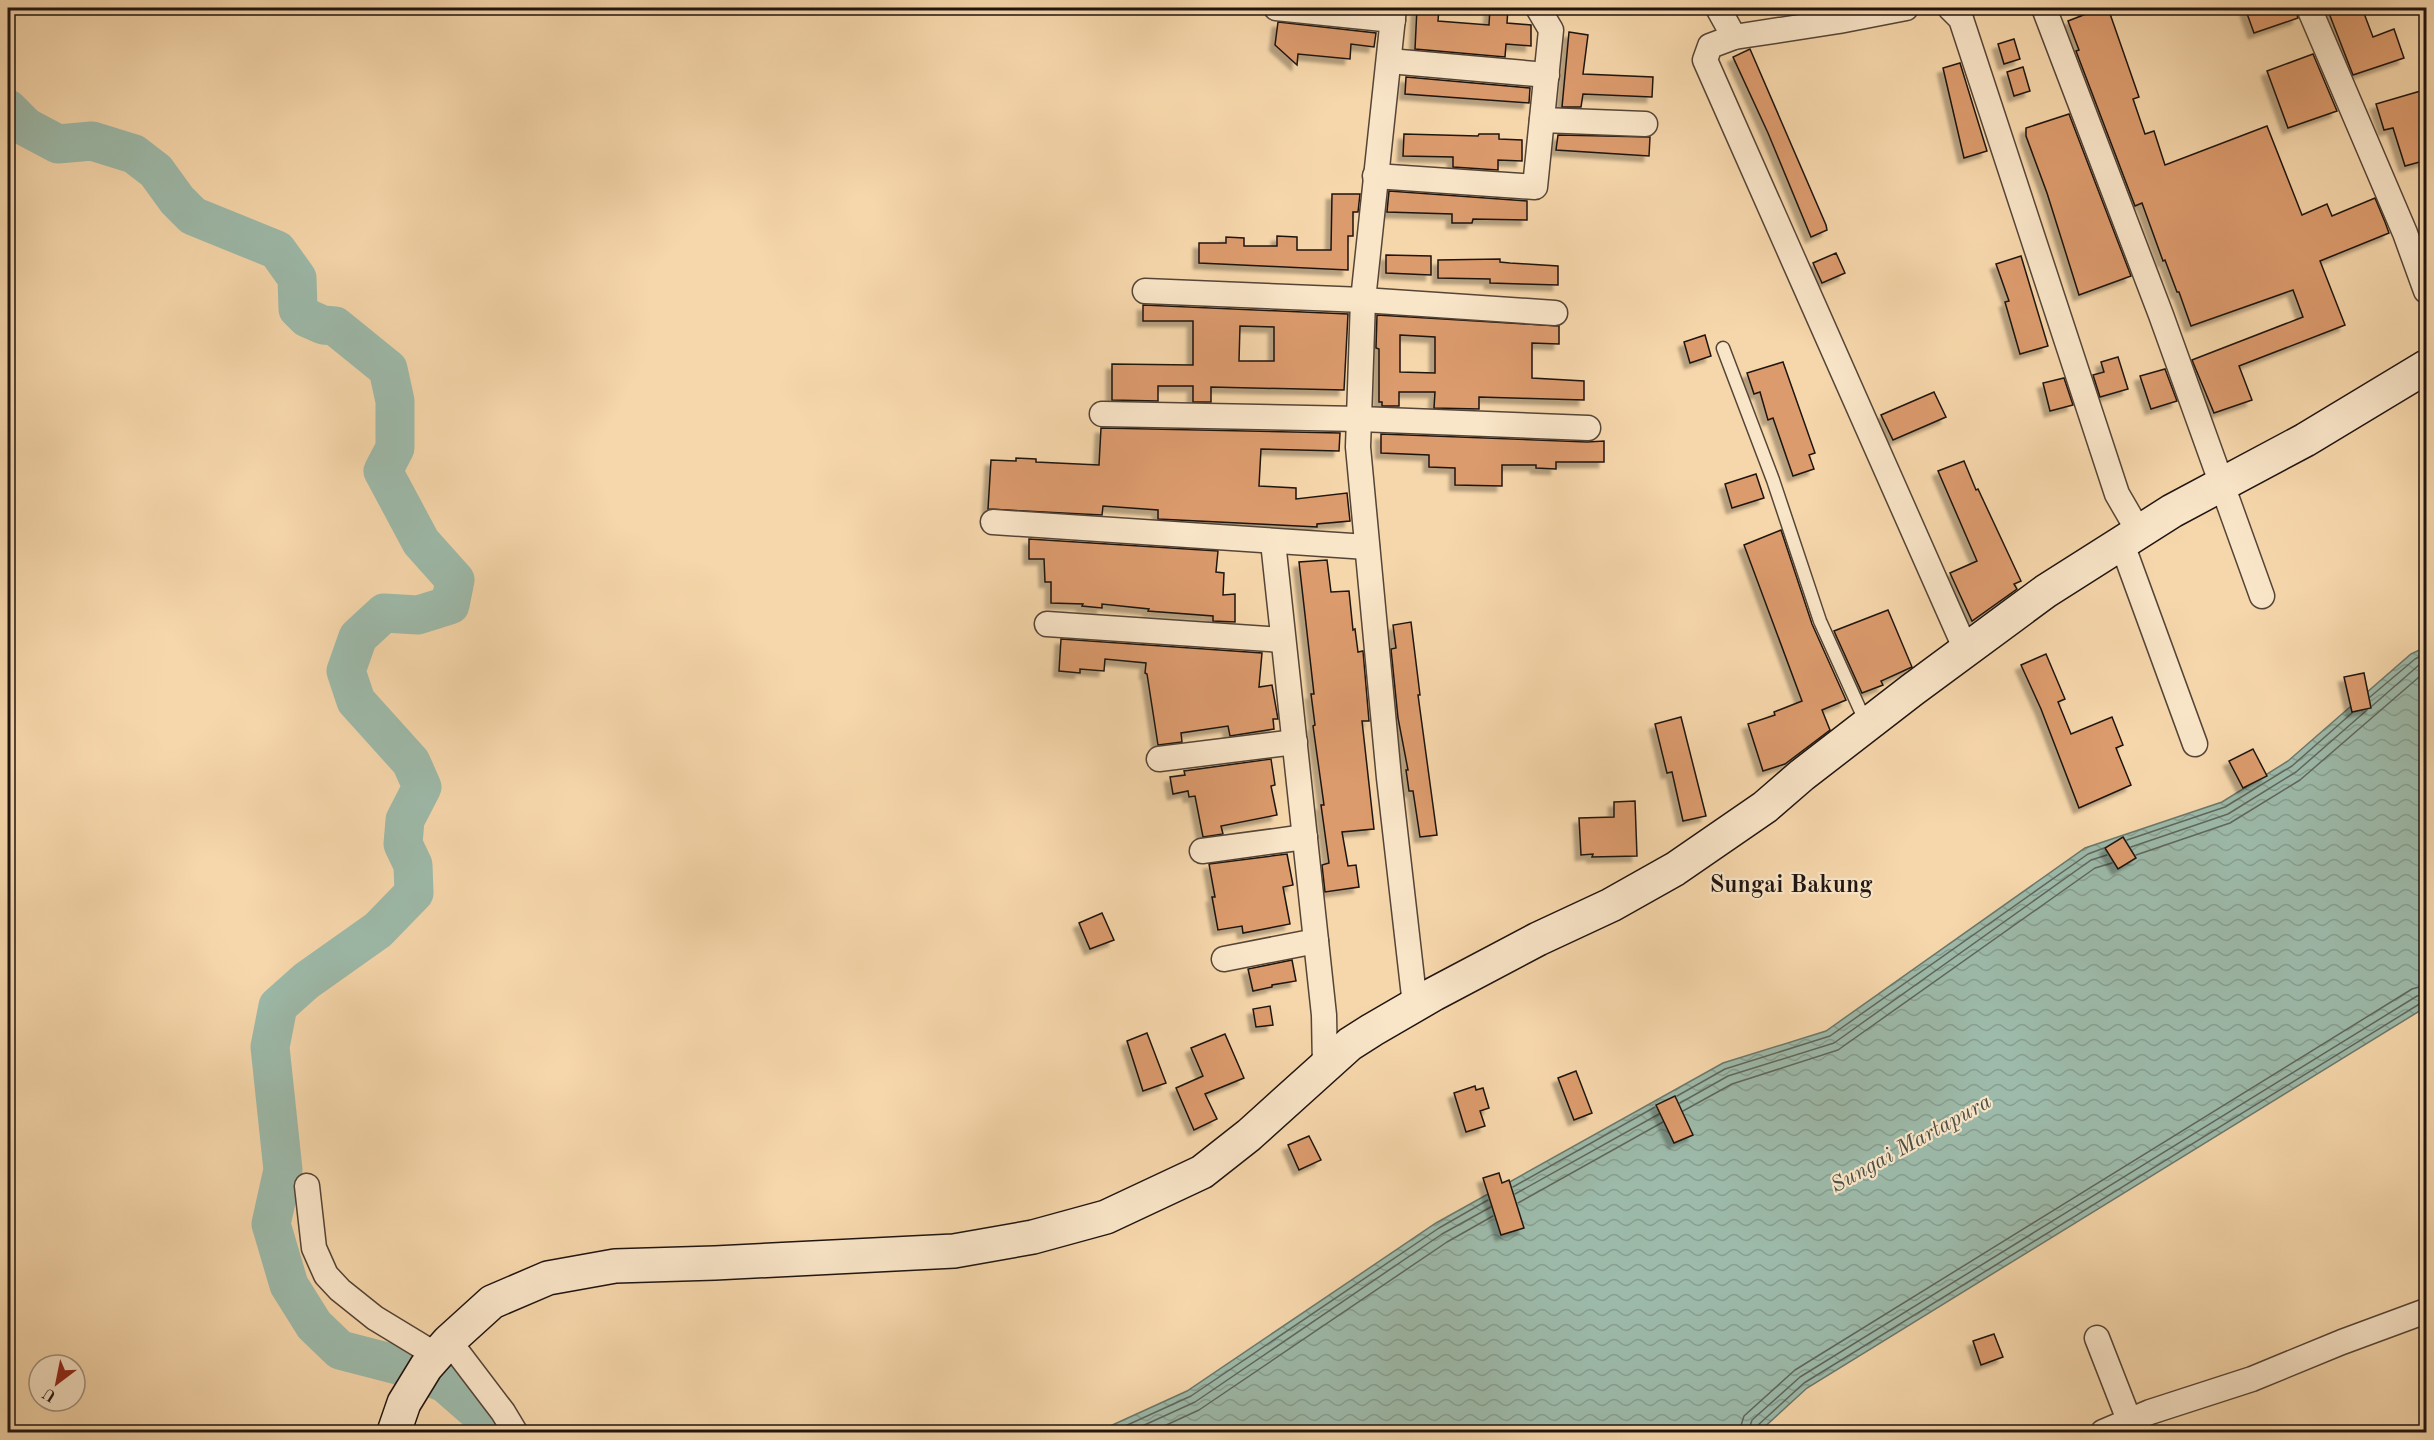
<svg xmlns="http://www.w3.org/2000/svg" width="2434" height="1440" viewBox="0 0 2434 1440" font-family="'Old Standard TT',serif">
  <defs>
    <pattern id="water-waves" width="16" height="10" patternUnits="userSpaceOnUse" patternTransform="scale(1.5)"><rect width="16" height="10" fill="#9dbaaa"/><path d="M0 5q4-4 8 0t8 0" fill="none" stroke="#879f91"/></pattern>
    <filter id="shadow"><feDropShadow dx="-5.5" dy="5.5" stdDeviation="1.5" flood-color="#0004"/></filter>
  </defs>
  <rect width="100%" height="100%" fill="#f6d7ab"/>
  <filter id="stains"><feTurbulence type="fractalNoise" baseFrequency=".00333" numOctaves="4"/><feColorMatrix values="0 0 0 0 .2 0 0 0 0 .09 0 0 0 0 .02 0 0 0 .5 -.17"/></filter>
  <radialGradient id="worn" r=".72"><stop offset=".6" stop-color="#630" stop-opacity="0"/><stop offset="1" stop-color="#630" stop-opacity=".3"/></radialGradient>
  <!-- water -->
  <polygon fill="url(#water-waves)" stroke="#6b786c" stroke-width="1.5" points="2426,647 2426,1007 1807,1388 1759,1432 1097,1432 1187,1391 1436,1223 1723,1063 1826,1031 2085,848 2222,802 2288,761 2411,654"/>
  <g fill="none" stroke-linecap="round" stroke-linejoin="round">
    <!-- shore -->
    <g stroke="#5e675d" stroke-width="1.5">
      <polyline points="2370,697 2415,659 2426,653"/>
      <polyline points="2372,706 2419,665 2426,661"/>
      <polyline points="2127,840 2225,807 2292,766 2352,713"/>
      <polyline points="2131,847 2228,814 2296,772 2367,710"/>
      <polyline points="2136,855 2230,823 2300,780 2426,671"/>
      <polyline points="1677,1096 1725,1069 1830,1036 2088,854 2104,848"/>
      <polyline points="1680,1103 1728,1076 1834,1043 2091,860 2107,855"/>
      <polyline points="1683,1111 1732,1084 1838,1050 2095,868 2112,863"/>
      <polyline points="1513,1187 1655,1107"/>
      <polyline points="1515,1194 1659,1114"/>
      <polyline points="1518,1203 1663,1122"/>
      <polyline points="1112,1432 1191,1396 1439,1228 1488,1200"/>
      <polyline points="1129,1432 1195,1402 1442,1234 1491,1207"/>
      <polyline points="1151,1432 1199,1410 1447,1242 1493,1216"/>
      <polyline points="1739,1432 1744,1416 1795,1370 2412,989 2426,985"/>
      <polyline points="1748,1432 1752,1420 1800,1377 2417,996 2426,994"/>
      <polyline points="1755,1432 1757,1426 1804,1383 2421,1003 2426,1002"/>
    </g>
    <!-- river -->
    <polyline stroke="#9dbaaa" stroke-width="39" points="8,109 26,127 58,144 92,141 134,154 156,171 177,200 193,216 277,250 297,278 298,309 307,318 323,325 335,326 388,369 395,401 395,448 383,471 421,542 455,580 450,605 418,615 384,613 358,637 346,671 356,701 411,762 422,787 405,820 403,844 413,865 414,893 378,930 306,981 278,1006 270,1047 283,1170 271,1224 289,1285 314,1325 340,1350 398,1365 445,1383 501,1432"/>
  </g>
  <!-- building -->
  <g fill="#dc9b6d" stroke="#1f1410" stroke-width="1.5" fill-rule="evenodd" filter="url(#shadow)">
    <polygon points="1417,8 1439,8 1438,21 1489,25 1490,8 1508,8 1507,23 1531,25 1531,46 1506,44 1505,57 1415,49"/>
    <polygon points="2084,8 2108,8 2139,97 2133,99 2145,134 2154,131 2165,165 2267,126 2302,215 2327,204 2332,216 2375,198 2385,222 2389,233 2320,261 2345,325 2239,366 2252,400 2214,413 2192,360 2303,317 2293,290 2191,326 2179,292 2177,292 2165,260 2163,261 2142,203 2135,206 2076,51 2079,50 2068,21 2086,14"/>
    <polygon points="2245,8 2295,8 2298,18 2254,33"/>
    <polygon points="2327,8 2362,8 2373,37 2394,29 2404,58 2353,75"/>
    <polygon points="1278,22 1376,33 1374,47 1351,44 1350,59 1298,54 1297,65 1275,45"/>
    <polygon points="1569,32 1588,35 1583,74 1653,77 1652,97 1583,94 1581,107 1562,107"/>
    <polygon points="2014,39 2020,59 2004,64 1998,44"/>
    <polygon points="1750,49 1826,225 1827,230 1811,237 1768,133 1733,57"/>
    <polygon points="2313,54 2337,111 2288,128 2267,71"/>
    <polygon points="1960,63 1987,151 1964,158 1943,68"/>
    <polygon points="2023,67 2030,91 2014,96 2007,72"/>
    <polygon points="1406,77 1530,88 1529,103 1405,94"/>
    <polygon points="2424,90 2427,99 2427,160 2405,166 2393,128 2384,130 2376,104"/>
    <polygon points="2069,114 2131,276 2079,295 2047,193 2026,136 2026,128"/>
    <polygon points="1404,134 1478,136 1479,134 1499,134 1499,139 1522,140 1522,161 1498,160 1498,170 1453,167 1453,157 1403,156"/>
    <polygon points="1558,135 1650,137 1649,156 1556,150"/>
    <polygon points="1389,191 1527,201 1527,220 1473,219 1472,223 1452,223 1452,214 1387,212"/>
    <polygon points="1332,194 1360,194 1358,212 1353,212 1353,236 1348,236 1348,270 1199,263 1199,243 1226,243 1226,237 1244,238 1244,246 1277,246 1277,236 1297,237 1297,250 1331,250"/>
    <polygon points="1836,253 1845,273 1822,283 1813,263"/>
    <polygon points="1386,255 1431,256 1431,275 1386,273"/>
    <polygon points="2021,256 2048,346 2020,354 2005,302 2009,301 1996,264"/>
    <polygon points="1500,259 1500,262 1510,263 1558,266 1558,285 1490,283 1490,279 1438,278 1438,260"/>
    <path d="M1143,305L1348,314L1344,390L1211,387V402H1193V386H1158V401L1112,400V364L1193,365V321H1143ZM1240,326L1274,327V361H1239Z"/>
    <path d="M1377,315L1559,326V344L1532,343V378L1584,381V400L1479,397V409L1434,408L1435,392H1399V406H1382V402H1379V349L1376,348ZM1400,335L1435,337V373L1400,372Z"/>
    <polygon points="1705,335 1711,356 1690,363 1684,342"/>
    <polygon points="2118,357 2128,389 2100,397 2093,375 2104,372 2101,362"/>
    <polygon points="1783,362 1815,453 1809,455 1814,469 1793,476 1773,418 1768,420 1760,392 1754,394 1747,373"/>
    <polygon points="2165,369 2177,401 2151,409 2140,376"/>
    <polygon points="2064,378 2073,405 2050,411 2043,383"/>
    <polygon points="1934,392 1946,417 1893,440 1881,415"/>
    <polygon points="1101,428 1340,433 1339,451 1261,449 1259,486 1296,488 1296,499 1347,493 1350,521 1317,524 1317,527 1158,519 1158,510 1103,506 1102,515 988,509 991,460 1016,461 1016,458 1036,459 1036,462 1099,465"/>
    <polygon points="1381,434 1587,442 1604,441 1604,462 1556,462 1556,469 1536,468 1536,465 1502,465 1502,486 1455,485 1455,468 1429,467 1429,455 1381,453"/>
    <polygon points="1964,461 1976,490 1978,489 2021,581 2014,584 2017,589 1972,621 1950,573 1977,561 1938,471"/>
    <polygon points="1756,474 1764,498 1732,508 1725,484"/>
    <polygon points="1781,530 1812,624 1846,700 1822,710 1830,730 1785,764 1763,771 1748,724 1775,715 1774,712 1802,701 1744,545"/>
    <polygon points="1029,539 1218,551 1216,572 1224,573 1223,595 1235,594 1235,622 1213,621 1213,616 1148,611 1149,609 1102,604 1102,608 1082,606 1083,604 1051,603 1051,582 1045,582 1044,559 1029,559"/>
    <polygon points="1327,560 1331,592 1349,591 1353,630 1355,629 1358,652 1363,651 1369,721 1362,721 1374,829 1342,832 1348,866 1356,865 1359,887 1325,892 1322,865 1329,863 1321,805 1324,805 1313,726 1315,725 1311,694 1314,694 1299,562"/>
    <polygon points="1888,610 1912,667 1881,681 1883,685 1862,693 1834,631"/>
    <polygon points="1411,622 1420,695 1418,695 1437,835 1420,837 1413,791 1409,791 1406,770 1408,770 1398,718 1391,649 1396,648 1393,625"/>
    <polygon points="1061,639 1262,653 1259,687 1272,685 1278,719 1273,719 1274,729 1230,736 1228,726 1181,733 1182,742 1158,745 1147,674 1145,673 1146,663 1105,659 1104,671 1080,669 1080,673 1059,671"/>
    <polygon points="2046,654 2065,699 2058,702 2071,734 2112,717 2123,745 2116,748 2131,785 2079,808 2041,709 2021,665"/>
    <polygon points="2364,673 2371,708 2352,712 2344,677"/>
    <polygon points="1681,717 1706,816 1683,821 1672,772 1667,773 1655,724"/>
    <polygon points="2253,749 2267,776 2243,788 2229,761"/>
    <polygon points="1271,759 1275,785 1271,786 1277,815 1221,826 1223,834 1203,837 1195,796 1189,797 1188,791 1173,794 1170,777 1185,775 1184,771"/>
    <polygon points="1635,801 1637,856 1592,857 1593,854 1581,855 1579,818 1614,817 1614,802"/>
    <polygon points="2123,837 2136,858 2118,869 2105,848"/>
    <polygon points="1287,854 1293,885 1283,887 1290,924 1243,933 1242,926 1218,930 1212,897 1215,897 1209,864"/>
    <polygon points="1102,913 1114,940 1090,949 1079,923"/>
    <polygon points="1292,960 1296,981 1272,985 1272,987 1253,991 1248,969"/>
    <polygon points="1270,1006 1273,1025 1256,1027 1253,1009"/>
    <polygon points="1147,1033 1166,1083 1143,1091 1127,1041"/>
    <polygon points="1225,1034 1244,1078 1205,1094 1217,1119 1194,1130 1176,1088 1203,1076 1191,1048"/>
    <polygon points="1576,1071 1592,1113 1574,1120 1558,1078"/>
    <polygon points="1475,1086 1476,1090 1483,1088 1489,1108 1480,1111 1485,1126 1466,1132 1454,1093"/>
    <polygon points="1675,1096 1693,1135 1674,1143 1656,1105"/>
    <polygon points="1309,1136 1321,1160 1299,1170 1288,1145"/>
    <polygon points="1499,1173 1502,1183 1509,1180 1524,1228 1501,1235 1483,1178"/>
    <polygon points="1994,1334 2003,1357 1981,1365 1973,1341"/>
  </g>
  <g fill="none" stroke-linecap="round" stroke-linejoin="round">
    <!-- lane casing -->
    <g stroke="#554537" stroke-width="15">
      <polyline id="lane" points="1723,348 1773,480 1820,621 1867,725"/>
    </g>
    <!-- street casing -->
    <g stroke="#554537" stroke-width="27">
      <g id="street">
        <polyline points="1276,8 1393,20"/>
        <polyline points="1394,8 1363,300 1358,447 1389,778 1415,1005"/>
        <polyline points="1718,8 1734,37"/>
        <polyline points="1906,8 1839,21 1734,37 1710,46 1705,60 1966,650"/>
        <polyline points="1950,8 1961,19 2117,494 2139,532"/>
        <polyline points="2044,8 2161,315 2262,596"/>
        <polyline points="2309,8 2405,233 2426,291"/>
        <polyline points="1389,61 1547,75"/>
        <polyline points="1542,120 1645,124"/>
        <polyline points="1375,176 1535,187 1551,30 1538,8"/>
        <polyline points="1145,291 1363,300 1555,313"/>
        <polyline points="1102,414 1359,419 1588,428"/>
        <polyline points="993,522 1367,547"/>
        <polyline points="1273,542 1324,1015 1325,1067"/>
        <polyline points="2122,544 2195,744"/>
        <polyline points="1047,624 1283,640"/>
        <polyline points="1159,759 1295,742"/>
        <polyline points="1202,851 1305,837"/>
        <polyline points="1224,959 1316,941"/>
        <polyline points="307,1186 314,1248 326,1275 340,1290 375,1318 436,1355"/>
        <polyline points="2097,1338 2129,1420"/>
        <polyline points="449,1341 503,1412 515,1432"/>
        <polyline points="2103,1432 2150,1412 2252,1379 2342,1342 2426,1311"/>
      </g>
    </g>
    <!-- secondary casing -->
    <g stroke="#1f1410" stroke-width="36">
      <polyline id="secondary" points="394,1432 404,1403 426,1367 449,1341 492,1302 548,1278 615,1266 715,1263 954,1251 1033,1237 1106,1217 1202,1172 1249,1135 1350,1044 1372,1030 1434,994 1538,939 1611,905 1675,869 1765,807 1802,775 1912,690 2046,591 2172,511 2305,440 2426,367"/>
    </g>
    <!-- lane -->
    <use href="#lane" stroke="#f9e5c8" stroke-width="12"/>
    <!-- street -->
    <use href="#street" stroke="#f9e5c8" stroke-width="24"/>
    <!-- secondary -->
    <use href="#secondary" stroke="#f9e5c8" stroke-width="33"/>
  </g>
  <g text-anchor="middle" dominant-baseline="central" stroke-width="4.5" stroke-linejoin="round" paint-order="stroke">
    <!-- water labels -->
    <g font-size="22" font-style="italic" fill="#4b4e46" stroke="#f9e5c8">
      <text transform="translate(1911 1144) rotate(-29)">Sungai Martapura</text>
    </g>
    <!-- quarter labels -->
    <g font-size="24" font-weight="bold" fill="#1f1410" stroke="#f9e5c8">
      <text x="1791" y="886">Sungai Bakung</text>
    </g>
  </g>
  <!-- margin -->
  <rect width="2434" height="1440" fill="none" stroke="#f6d7ab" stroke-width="30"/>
  <rect x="9" y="9" width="2416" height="1422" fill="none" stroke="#1f1410" stroke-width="3"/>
  <rect x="15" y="15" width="2404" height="1410" fill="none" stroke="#1f1410" stroke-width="1.5"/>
  <!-- north arrow -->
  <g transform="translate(57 1383) rotate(212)"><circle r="28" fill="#f9e5c8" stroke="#a2917e" stroke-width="1.5"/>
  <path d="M0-4.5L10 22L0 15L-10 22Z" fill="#8f2418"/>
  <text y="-9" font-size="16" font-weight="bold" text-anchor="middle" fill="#1f1410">U</text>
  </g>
  <rect width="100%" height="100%" filter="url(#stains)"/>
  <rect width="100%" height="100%" fill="url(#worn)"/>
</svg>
